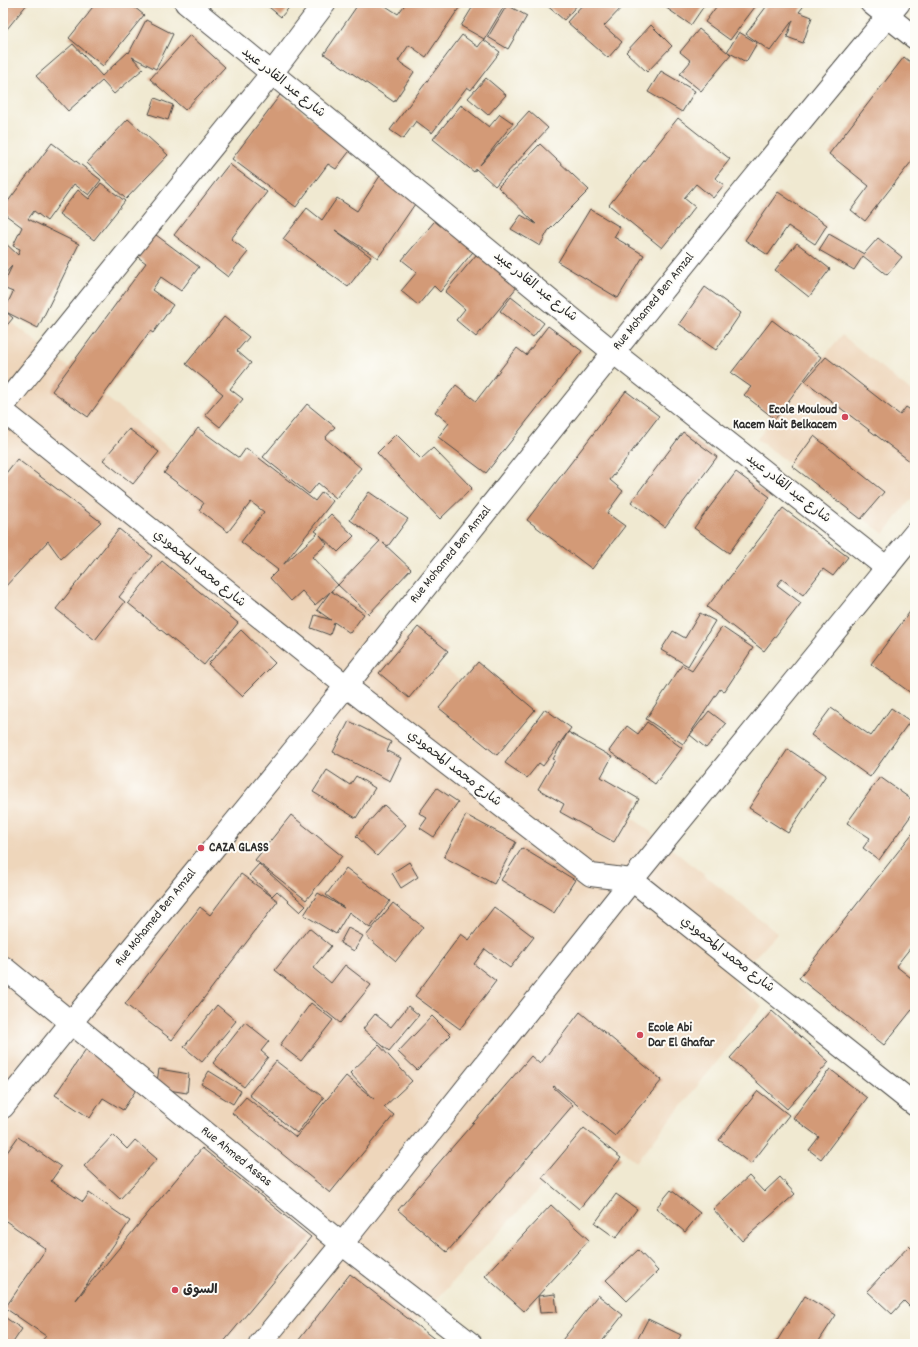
<svg xmlns="http://www.w3.org/2000/svg" width="918" height="1347" viewBox="0 0 918 1347" font-family="Dekko,'Playpen Sans Arabic',sans-serif">
  <rect width="100%" height="100%" fill="#fdfcf7"/>
  <filter id="ink" filterUnits="userSpaceOnUse"><feTurbulence type="fractalNoise" baseFrequency=".025" numOctaves="2"/><feDisplacementMap in="SourceGraphic" scale="8" xChannelSelector="R" yChannelSelector="G"/><feConvolveMatrix kernelMatrix="1 2 1 2 8 2 1 2 1" color-interpolation-filters="sRGB"/></filter>
  <filter id="wash" filterUnits="userSpaceOnUse"><feTurbulence type="fractalNoise" baseFrequency=".012" numOctaves="4" result="noise"/><feDisplacementMap in="SourceGraphic" scale="16" xChannelSelector="R" yChannelSelector="G"/><feGaussianBlur stdDeviation="0.9" result="paint"/><feColorMatrix in="noise" values="0 0 0 0 0 0 0 0 0 0 0 0 0 0 0 0 0 1.4 0 .05"/><feComposite in="paint" operator="in"/></filter>
  <g filter="url(#wash)">
    <rect width="100%" height="100%" fill="#f0e9d1"/>
    <!-- built -->
    <g fill="#eed6bb">
      <polygon points="3,315 777,933 733,981 762,1006 636,1162 596,1128 395,1344 3,1344"/>
      <polygon points="842,335 915,395 915,494 884,534 757,439"/>
    </g>
    <g id="blocks">
      <!-- building -->
      <g fill="#d39a77">
        <polygon points="3,3 28,3 7,29 3,26"/>
        <polygon points="96,3 129,3 144,15 103,66 69,38 89,13 88,13"/>
        <polygon points="264,3 293,3 281,17"/>
        <polygon points="359,3 381,3 398,14 406,3 458,3 461,5 426,57 409,45 398,61 414,72 394,102 324,54"/>
        <polygon points="475,3 506,3 484,40 500,52 471,90 467,87 432,133 416,121 403,139 390,130 462,35 478,47 484,39 461,26"/>
        <polygon points="547,3 579,3 564,20 545,4"/>
        <polygon points="584,3 625,4 604,26 622,42 608,58 567,22"/>
        <polygon points="668,3 706,3 691,25 665,7"/>
        <polygon points="719,3 758,3 730,40 705,22"/>
        <polygon points="769,3 806,3 799,12 812,17 803,43 787,37 793,20 770,51 746,34"/>
        <polygon points="507,5 527,16 508,49 488,37"/>
        <polygon points="146,20 173,34 156,69 132,57 143,69 114,94 102,81 68,111 36,76 73,44 102,76 128,52 129,53"/>
        <polygon points="651,25 672,46 647,72 626,52"/>
        <polygon points="699,29 727,52 739,32 757,43 746,62 728,52 731,55 701,91 680,74 691,61 680,52"/>
        <polygon points="190,35 225,67 185,110 150,79"/>
        <polygon points="904,57 915,66 915,157 865,221 851,210 869,186 829,154"/>
        <polygon points="661,71 695,91 682,112 648,92"/>
        <polygon points="486,78 506,95 488,115 468,98"/>
        <polygon points="280,95 352,148 336,169 328,164 296,207 232,159"/>
        <polygon points="155,98 173,105 168,120 149,114"/>
        <polygon points="461,105 489,127 500,114 513,123 480,165 529,111 548,128 495,186 476,169 474,172 433,139"/>
        <polygon points="678,118 730,159 715,178 724,185 713,198 696,184 684,198 695,207 662,248 609,205"/>
        <polygon points="128,119 168,155 126,199 87,163"/>
        <polygon points="52,143 101,180 89,195 74,184 47,221 34,211 28,219 79,244 38,328 6,312 13,318 3,330 3,310 4,311 13,292 3,288 3,285 12,266 3,276 3,241 18,255 20,249 13,246 22,227 3,213 3,208"/>
        <polygon points="540,144 589,190 548,231 540,246 511,229 521,215 536,224 498,187"/>
        <polygon points="229,164 267,192 231,239 248,252 228,277 174,235"/>
        <polygon points="380,176 417,201 378,258 335,230 371,257 348,287 283,239 307,208 322,220 337,198 357,211"/>
        <polygon points="101,183 125,201 94,240 59,214 78,190 89,199"/>
        <polygon points="778,192 827,225 815,244 788,226 768,255 745,240"/>
        <polygon points="590,209 620,227 614,237 644,255 618,298 558,262"/>
        <polygon points="439,216 477,247 440,292 434,286 418,305 401,291 417,272 402,260"/>
        <polygon points="152,232 199,267 181,291 161,277 152,290 173,305 153,333 150,331 88,417 52,391 146,263 135,255"/>
        <polygon points="829,234 864,254 878,238 902,257 887,275 863,256 854,270 819,250"/>
        <polygon points="797,243 830,269 809,297 775,270"/>
        <polygon points="482,248 522,281 476,337 456,320 465,309 445,292"/>
        <polygon points="705,287 741,313 716,350 679,324"/>
        <polygon points="511,297 544,323 533,337 500,311"/>
        <polygon points="224,317 249,337 237,351 251,363 230,389 243,399 220,427 205,415 223,394 186,364"/>
        <polygon points="772,320 821,357 775,419 744,395 751,387 731,373"/>
        <polygon points="548,326 582,351 486,473 438,437 449,423 435,412 456,385 476,401 517,348 526,355"/>
        <polygon points="826,357 900,415 906,407 915,413 915,465 805,381"/>
        <polygon points="626,391 659,416 610,480 623,491 607,513 625,526 592,569 527,520"/>
        <polygon points="307,404 335,427 325,438 361,468 336,498 318,483 309,494 263,457"/>
        <polygon points="198,428 239,458 246,448 315,501 322,492 333,501 283,565 318,533 315,531 331,514 354,536 338,552 320,535 327,544 312,557 338,585 331,591 364,614 350,633 334,622 330,635 311,628 315,615 331,620 317,610 330,592 315,605 302,591 291,601 270,578 278,570 241,542 264,512 251,502 228,532 199,510 204,503 164,473"/>
        <polygon points="129,429 159,452 133,484 103,460"/>
        <polygon points="683,432 717,457 665,527 631,502"/>
        <polygon points="396,434 421,459 433,448 472,488 440,519 377,453"/>
        <polygon points="814,436 884,492 861,519 792,466"/>
        <polygon points="17,459 101,522 61,559 48,541 3,589 3,477"/>
        <polygon points="736,472 770,497 729,553 694,528"/>
        <polygon points="369,492 408,519 388,546 383,543 411,569 369,614 338,585 380,541 350,520"/>
        <polygon points="783,508 848,557 833,576 823,569 803,595 782,579 777,585 801,603 764,651 707,607"/>
        <polygon points="119,529 152,556 119,597 125,602 95,640 56,609"/>
        <polygon points="162,561 238,623 204,665 128,603"/>
        <polygon points="915,605 915,696 871,664"/>
        <polygon points="700,613 715,621 688,666 661,650 673,631 685,638"/>
        <polygon points="418,627 448,651 409,698 379,673"/>
        <polygon points="722,627 753,648 724,692 720,689 683,744 646,719 682,665 692,671"/>
        <polygon points="241,630 275,663 242,696 208,664"/>
        <polygon points="478,662 535,710 497,755 439,708"/>
        <polygon points="831,708 871,736 891,708 910,721 870,777 811,735"/>
        <polygon points="545,709 571,728 543,766 539,763 527,778 505,763"/>
        <polygon points="709,711 726,724 706,748 690,735"/>
        <polygon points="349,721 391,742 387,751 401,758 390,781 333,752"/>
        <polygon points="647,722 682,748 655,784 609,751 627,726 638,734"/>
        <polygon points="568,732 612,757 601,777 639,799 614,842 560,812 564,804 538,789 555,760 553,759"/>
        <polygon points="788,749 826,775 788,833 749,808"/>
        <polygon points="327,770 350,785 356,776 375,788 356,818 313,792"/>
        <polygon points="880,777 915,802 915,810 879,860 863,848 870,838 847,823"/>
        <polygon points="437,788 458,802 434,837 420,828 427,818 419,813"/>
        <polygon points="384,805 406,825 377,856 356,836"/>
        <polygon points="291,815 342,856 306,900 255,860"/>
        <polygon points="466,815 516,842 494,884 444,857"/>
        <polygon points="915,830 915,942 896,966 915,981 915,1006 884,1045 799,978"/>
        <polygon points="522,848 575,880 554,913 501,880"/>
        <polygon points="409,862 418,877 401,888 392,873"/>
        <polygon points="259,864 306,906 300,912 277,891 272,896 249,875"/>
        <polygon points="346,868 390,901 370,928 349,912 336,934 304,915 318,893 344,908 326,895"/>
        <polygon points="241,874 278,901 172,1040 125,1004 200,907 210,915"/>
        <polygon points="393,903 423,927 396,961 366,936"/>
        <polygon points="494,907 534,937 510,968 485,949 474,964 496,981 460,1029 415,996 461,934 469,940"/>
        <polygon points="309,928 331,946 313,968 331,983 345,965 371,985 340,1023 275,970"/>
        <polygon points="348,928 363,936 354,951 340,943"/>
        <polygon points="311,1003 333,1020 301,1061 280,1045"/>
        <polygon points="217,1005 236,1021 202,1062 184,1047"/>
        <polygon points="408,1006 419,1015 389,1051 363,1029 375,1014 391,1027"/>
        <polygon points="772,1011 829,1062 787,1109 730,1058"/>
        <polygon points="580,1012 662,1080 615,1136 554,1086 553,1087 573,1105 447,1252 398,1210 531,1056 540,1064"/>
        <polygon points="432,1016 451,1035 417,1070 398,1052"/>
        <polygon points="245,1022 269,1041 261,1051 268,1057 244,1087 213,1063"/>
        <polygon points="379,1045 412,1081 384,1107 394,1115 330,1193 232,1113 246,1097 296,1137 346,1076 374,1099 350,1073"/>
        <polygon points="88,1046 141,1082 123,1110 103,1098 90,1118 55,1095"/>
        <polygon points="276,1061 324,1098 297,1133 249,1095"/>
        <polygon points="159,1069 189,1074 187,1093 156,1088"/>
        <polygon points="830,1069 867,1098 821,1159 809,1150 819,1137 793,1118"/>
        <polygon points="209,1071 241,1091 233,1104 201,1084"/>
        <polygon points="758,1091 789,1115 751,1164 719,1140"/>
        <polygon points="584,1128 621,1158 579,1209 542,1178"/>
        <polygon points="113,1135 127,1149 135,1140 157,1159 120,1199 84,1166"/>
        <polygon points="18,1137 61,1167 51,1181 83,1202 89,1193 130,1221 76,1300 202,1148 311,1237 222,1344 39,1344 46,1336 5,1308 46,1249 3,1219 3,1158"/>
        <polygon points="749,1176 764,1192 780,1177 795,1194 742,1241 713,1209"/>
        <polygon points="671,1190 700,1213 685,1232 656,1208"/>
        <polygon points="616,1194 637,1209 616,1238 595,1223"/>
        <polygon points="551,1205 589,1240 524,1311 485,1276"/>
        <polygon points="909,1246 915,1252 915,1312 904,1301 892,1314 867,1291"/>
        <polygon points="638,1250 658,1271 627,1301 606,1280"/>
        <polygon points="350,1274 441,1344 302,1344 298,1341"/>
        <polygon points="555,1294 557,1312 540,1313 538,1296"/>
        <polygon points="598,1295 623,1315 600,1344 559,1344"/>
        <polygon points="805,1296 836,1315 817,1344 775,1344"/>
        <polygon points="3,1316 22,1329 12,1344 9,1344 3,1340"/>
        <polygon points="648,1319 681,1335 676,1344 635,1344"/>
      </g>
    </g>
  </g>
  <g filter="url(#ink)">
    <use href="#blocks" fill-opacity="0" stroke="#494844" stroke-width="1"/>
    <g fill="none" stroke-linecap="round" stroke-linejoin="round">
      <!-- minor casing -->
      <g stroke="#494844" stroke-width="24">
        <g id="minor">
          <polyline points="186,3 613,352 887,568"/>
          <polyline points="871,3 915,38"/>
          <polyline points="3,406 272,73 325,3"/>
          <polyline points="3,411 346,686 591,875 632,880 915,1105"/>
          <polyline points="3,967 342,1244 471,1344"/>
          <path d="M3,1107C116,966 232,827 346,686C530,458 711,227 899,3"/>
          <polyline points="260,1344 342,1244 632,880 915,533"/>
        </g>
      </g>
      <!-- minor -->
      <use href="#minor" stroke="#fff" stroke-width="22"/>
    </g>
  </g>
  <!-- markers -->
  <g fill="#d1495b" stroke="#fdfcf7" stroke-width="1.5">
    <circle cx="845" cy="417" r="4"/>
    <circle cx="201" cy="848" r="4"/>
    <circle cx="640" cy="1035" r="4"/>
    <circle cx="175" cy="1290" r="4"/>
  </g>
  <g text-anchor="middle" dominant-baseline="central" stroke-width="4" stroke-linejoin="round" paint-order="stroke">
    <!-- street labels -->
    <g font-size="13" fill="#2b2b2b" stroke="#fdfcf7">
      <text transform="translate(283 83) rotate(39)">شارع عبد القادر عبيد</text>
      <text transform="translate(535 287) rotate(39)">شارع عبد القادر عبيد</text>
      <text transform="translate(654 302) rotate(-51)">Rue Mohamed Ben Amzal</text>
      <text transform="translate(788 489) rotate(38)">شارع عبد القادر عبيد</text>
      <text transform="translate(451 555) rotate(-51)">Rue Mohamed Ben Amzal</text>
      <text transform="translate(199 569) rotate(39)">شارع محمد المحمودي</text>
      <text transform="translate(454 769) rotate(38)">شارع محمد المحمودي</text>
      <text transform="translate(156 918) rotate(-51)">Rue Mohamed Ben Amzal</text>
      <text transform="translate(727 955) rotate(38)">شارع محمد المحمودي</text>
      <text transform="translate(236 1157) rotate(39)">Rue Ahmed Assas</text>
    </g>
    <!-- poi labels -->
    <g font-size="13" font-weight="bold" fill="#2b2b2b" stroke="#fdfcf7" text-anchor="start">
      <text x="837" y="410" text-anchor="end">Ecole Mouloud<tspan x="837" dy="15">Kacem Nait Belkacem</tspan></text>
      <text x="209" y="848">CAZA GLASS</text>
      <text x="648" y="1028">Ecole Abi<tspan x="648" dy="15">Dar El Ghafar</tspan></text>
      <text x="183" y="1290">السوق</text>
    </g>
  </g>
  <!-- margin -->
  <rect width="918" height="1347" fill="none" stroke="#fdfcf7" stroke-width="16"/>
</svg>
